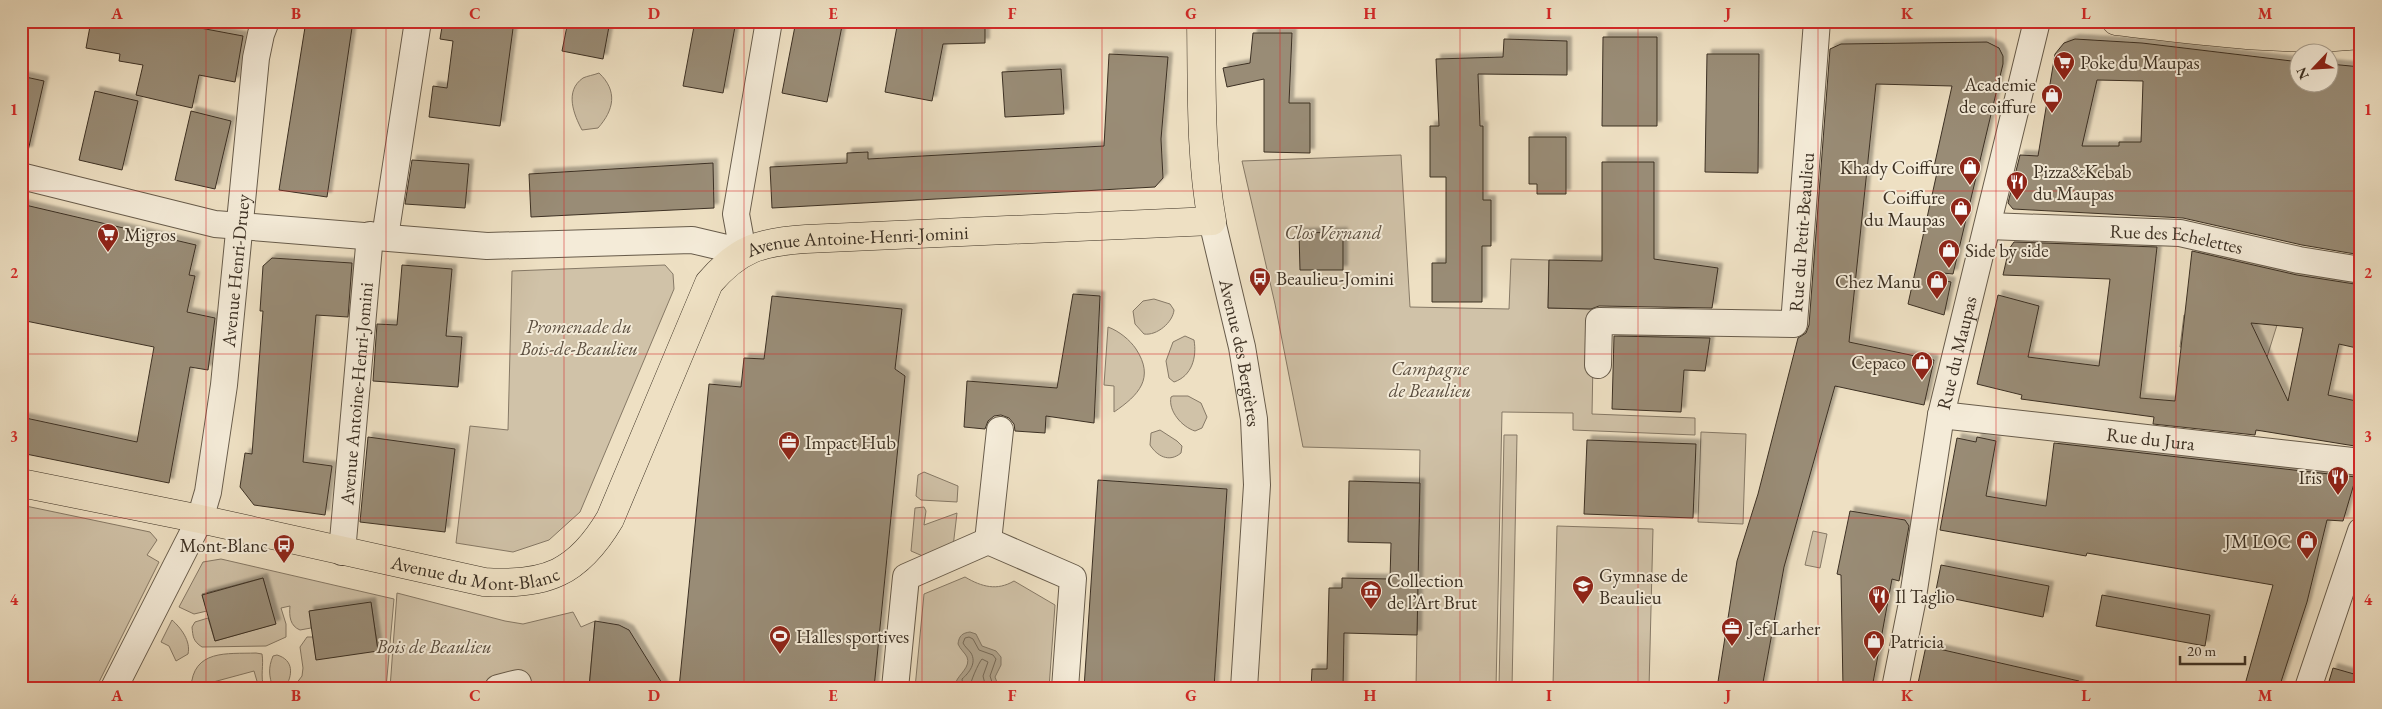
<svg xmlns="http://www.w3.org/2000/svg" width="2382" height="709" viewBox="0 0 2382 709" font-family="'EB Garamond',serif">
  <defs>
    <filter id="shadow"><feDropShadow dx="4.5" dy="-4.5" stdDeviation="1" flood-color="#0004"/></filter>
  </defs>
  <rect width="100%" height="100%" fill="#eee0c3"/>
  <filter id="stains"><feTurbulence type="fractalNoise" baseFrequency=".004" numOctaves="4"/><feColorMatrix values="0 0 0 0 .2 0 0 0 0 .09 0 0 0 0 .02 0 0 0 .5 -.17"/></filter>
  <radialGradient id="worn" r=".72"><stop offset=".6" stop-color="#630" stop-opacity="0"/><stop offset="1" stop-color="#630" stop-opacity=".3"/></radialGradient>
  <!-- green -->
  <g fill="#d0c2a8" stroke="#867966">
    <path d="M599,73C618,91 614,110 598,128L582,130C574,115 564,91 583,78C587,76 594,75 599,73Z"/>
    <polygon points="1401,155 1410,307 1509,309 1511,259 1549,260 1548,308 1594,309 1592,414 1695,418 1695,435 1573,430 1573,413 1502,412 1496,688 1416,688 1420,450 1303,447 1275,304 1242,161"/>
    <polygon points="665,265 673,274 674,289 580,512 549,540 513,552 456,543 470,426 508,430 512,271"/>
    <path d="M1154,299L1170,304L1174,310C1173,322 1157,336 1144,334L1135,324L1133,311L1143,301Z"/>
    <polygon points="2184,315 2277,325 2267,357 2180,347"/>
    <path d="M1108,327C1119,331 1130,340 1136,349C1155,378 1139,395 1114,412V386L1104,385Z"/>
    <path d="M1185,336L1194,340C1197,357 1192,376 1174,382L1169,378L1166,361L1173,342Z"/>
    <path d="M1173,396H1188L1201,403L1207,417L1202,428L1195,431C1182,427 1168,411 1171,397Z"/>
    <path d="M1160,430L1177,441L1182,446L1181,453C1169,463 1157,456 1150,445L1151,433Z"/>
    <polygon points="1701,432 1746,434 1743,524 1698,522"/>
    <polygon points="1504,435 1517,435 1512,688 1499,688"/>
    <polygon points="924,472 958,486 957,502 921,500 916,496 918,475"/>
    <polygon points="21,505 150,532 157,540 147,555 159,562 96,688 21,688"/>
    <polygon points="924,507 926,511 924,525 957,513 953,547 925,557 911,551 915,508"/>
    <polygon points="1557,526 1653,529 1649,688 1553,685"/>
    <polygon points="1813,531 1827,534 1820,568 1805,565"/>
    <path d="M221,559L394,599L386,688H293L302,676L303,668L300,647L307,637H313L316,659L378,650L371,603L310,611L311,628L300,630C290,626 289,616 290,606L281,608L286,624V637L266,646L202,647C193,641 193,637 192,627L195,622L208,618L215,641L275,624L263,578L202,594L207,611L194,614L179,607L203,562Z"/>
    <path d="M965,577C982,587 997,591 1014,581L1055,605L1049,688H915L924,594Z"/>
    <polygon points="397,593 505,621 523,624 573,612 581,627 595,621 589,688 390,688"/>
    <path d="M172,620C181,628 191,641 188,654L176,661L169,646L161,642Z"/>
    <path d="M256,653L262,654C264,665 260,676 264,688H259L254,671L191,688C193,649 227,654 256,653Z"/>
    <path d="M277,655C294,660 293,675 285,688H273C269,676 268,668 273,656Z"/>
  </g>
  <!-- water -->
  <path fill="#b1a48d" stroke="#827663" d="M970,632L976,634L982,646L996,651L1001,657V665L995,677L998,685L1007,688H959L956,682C959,674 971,667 967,657C965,653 960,649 958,644C959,636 962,633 970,632Z"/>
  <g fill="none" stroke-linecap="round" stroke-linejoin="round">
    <!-- shore -->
    <g stroke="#766a58" stroke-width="1">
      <path d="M963,688L962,679C969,673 977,663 971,653C968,649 965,647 963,643L965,638L969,637L973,639L979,650L993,655L996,659L990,676L994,688"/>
      <path d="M970,688C969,684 979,662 982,659L988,662L983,676L986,688"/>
    </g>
  </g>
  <!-- building -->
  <g fill="#998c76" stroke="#3c3023" fill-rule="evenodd" filter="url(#shadow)">
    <polygon points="91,21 163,21 243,36 235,82 199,75 192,108 136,95 143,65 119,61 120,54 86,48"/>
    <polygon points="306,21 353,21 327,197 279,190"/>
    <polygon points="443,21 514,21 500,126 429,117 433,86 447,88 453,41 440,39"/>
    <polygon points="568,21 610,21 603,59 562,51"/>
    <polygon points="695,21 736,21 723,93 683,86"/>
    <polygon points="796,21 843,21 827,102 782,93"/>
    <polygon points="898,21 985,21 985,43 943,44 932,101 885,92"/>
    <polygon points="1253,33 1292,33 1289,103 1310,103 1310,153 1264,152 1264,79 1227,87 1223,68 1250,63"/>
    <polygon points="1603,37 1657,37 1657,126 1602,126"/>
    <polygon points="1504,39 1567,41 1567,75 1478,74 1480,126 1483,126 1483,200 1491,200 1491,246 1482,246 1482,302 1432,302 1432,263 1446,263 1446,177 1430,177 1430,126 1439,126 1436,59 1503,57"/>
    <path d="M2075,39L2142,43L2300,62V82H2330V64L2361,67V255L2302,245L2183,218L2013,209L2008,203L2020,155L2038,156L2055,54L2064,43ZM2097,80L2143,81L2141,142H2119V146H2082Z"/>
    <polygon points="1987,42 1999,48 2003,56 2003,64 1953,274 1943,273 1942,280 1951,282 1944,315 1908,304 1938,168 1934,167 1952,86 1876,84 1849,342 1934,360 1924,405 1835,386 1784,567 1762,688 1717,688 1737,561 1758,494 1798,338 1806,333 1809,325 1830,49 1841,44"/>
    <polygon points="1109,54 1168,57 1161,139 1163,178 1155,187 772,208 770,167 847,163 847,153 868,152 868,159 1104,146"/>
    <polygon points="1707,54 1759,54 1758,173 1705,172"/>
    <polygon points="1061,69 1064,114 1005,117 1002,72"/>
    <polygon points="21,76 44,81 28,151 21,150"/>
    <polygon points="95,91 138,101 122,170 79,160"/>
    <polygon points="191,111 231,121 215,189 175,180"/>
    <polygon points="1529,137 1566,137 1566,194 1537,194 1537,184 1529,184"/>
    <polygon points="412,160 469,164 465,208 405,204"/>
    <polygon points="1602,162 1654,162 1654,259 1718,268 1712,308 1599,306 1591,309 1548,308 1549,260 1602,261"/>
    <polygon points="713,163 714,208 531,217 529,174"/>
    <polygon points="21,204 196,245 189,275 195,276 187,312 215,318 208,370 190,367 169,483 21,453 21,417 137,442 154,347 21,320"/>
    <polygon points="1343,232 1343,270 1300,270 1299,233"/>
    <path d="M2014,242L2157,247L2140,398L2175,401L2192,251L2297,275L2361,285V349L2339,344L2328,395L2361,402V447L2256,430L2255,435L2153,424L2154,417L2021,399L2022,395L1977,384L1998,295L2039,306L2028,357L2099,366L2110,279L2003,275L2009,249ZM2251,323L2303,328L2288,401Z"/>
    <polygon points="272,258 352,263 348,317 316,315 303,462 332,466 325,515 254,505 240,487 245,453 252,454 263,311 260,311 263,266"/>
    <polygon points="402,265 452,269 446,336 462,337 458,387 373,381 377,324 397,325"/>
    <polygon points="1073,294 1100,296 1094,423 1046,416 1045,433 1015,431 1014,424 1009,418 1001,415 994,416 988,421 985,429 964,427 967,381 1057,388"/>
    <polygon points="772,296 902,309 895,369 905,376 874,688 679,688 709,384 741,387 744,358 764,359"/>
    <polygon points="1614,336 1710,338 1705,371 1684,370 1681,412 1612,409"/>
    <polygon points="368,437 455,449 445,532 360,522"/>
    <polygon points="1977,437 1996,441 1986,496 2046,506 2054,443 2356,477 2343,521 2327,520 2307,602 2279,688 2244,688 2273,585 2087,553 2086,556 1940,530 1957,438 1976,442"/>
    <polygon points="1587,440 1696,444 1693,518 1584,514"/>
    <polygon points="1098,480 1227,489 1214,688 1084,688"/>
    <polygon points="1349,481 1420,483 1417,635 1344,633 1343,688 1311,688 1312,669 1327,669 1329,588 1342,588 1342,578 1390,579 1391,543 1348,542"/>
    <polygon points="1850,511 1905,520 1909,526 1899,581 1892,579 1872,688 1843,688 1841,575 1837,574"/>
    <polygon points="1941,565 2049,586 2043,617 1935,595"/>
    <polygon points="263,578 276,624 215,641 202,595"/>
    <polygon points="2102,595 2210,615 2205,646 2096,626"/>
    <polygon points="371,602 378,651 316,660 309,611"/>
    <polygon points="595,621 619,625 629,630 665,688 589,688"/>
    <polygon points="1926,646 2079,681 2078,688 1917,688"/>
    <polygon points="2333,668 2361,676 2361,688 2327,688"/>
  </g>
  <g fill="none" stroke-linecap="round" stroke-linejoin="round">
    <!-- minor casing -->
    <g stroke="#685c4b" stroke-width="28">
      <g id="minor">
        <polyline points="21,176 215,224 487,246 692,240 743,252 736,214 769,21"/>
        <path id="s1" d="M1212,221L1242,347L1254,419L1257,485L1244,688"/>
        <path id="s2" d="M1988,226L2180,233L2299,260L2361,270"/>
        <polyline points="385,237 418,21"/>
        <path id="s3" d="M1598,365L1599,321L1794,324L1817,21"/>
        <path id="s4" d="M1941,415L2361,462"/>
        <polyline points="1000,430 988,541 1073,578 1065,688"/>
        <path id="s5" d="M342,552L370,235"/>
        <path id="s6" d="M114,688L200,519L208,492L224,385L256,58L261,34L266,21"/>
        <polyline points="498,688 518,683"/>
        <polyline points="895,688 906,577 988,541"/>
        <path id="s7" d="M1895,688L1912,603L1941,415L2037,21"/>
        <polyline points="2308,688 2361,531"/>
      </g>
    </g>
    <!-- major casing -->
    <g stroke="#3c3023" stroke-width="29">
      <g id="major">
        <path d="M2116,21C2198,30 2279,43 2361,35"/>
        <path id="s8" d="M21,483L200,519L484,582C546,586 578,573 610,519L709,283C739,248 761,242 806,239L1212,221C1200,155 1202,89 1201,21"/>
      </g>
    </g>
    <!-- minor -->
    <use href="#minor" stroke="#f4ebd8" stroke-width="26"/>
    <!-- major -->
    <use href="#major" stroke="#eee0c3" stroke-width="28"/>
  </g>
  <!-- grid -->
  <path fill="none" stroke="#d62828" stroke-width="1" stroke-opacity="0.55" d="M206,21V688M386,21V688M564,21V688M744,21V688M922,21V688M1102,21V688M1280,21V688M1460,21V688M1638,21V688M1818,21V688M1996,21V688M2176,21V688M21,191H2361M21,354H2361M21,518H2361"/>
  <!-- icons -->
  <defs>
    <g id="supermarket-pin" transform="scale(1.125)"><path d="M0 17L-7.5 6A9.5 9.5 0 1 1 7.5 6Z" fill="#8f2418" stroke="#f4ebd8"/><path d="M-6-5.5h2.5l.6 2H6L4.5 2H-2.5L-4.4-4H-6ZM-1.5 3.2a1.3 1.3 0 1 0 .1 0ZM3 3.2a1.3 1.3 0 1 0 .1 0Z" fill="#fff"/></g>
    <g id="shop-pin" transform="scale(1.125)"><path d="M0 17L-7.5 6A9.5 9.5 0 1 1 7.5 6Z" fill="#8f2418" stroke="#f4ebd8"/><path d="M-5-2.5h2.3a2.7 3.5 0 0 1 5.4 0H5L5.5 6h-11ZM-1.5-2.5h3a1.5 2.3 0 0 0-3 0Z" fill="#fff"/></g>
    <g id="restaurant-pin" transform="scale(1.125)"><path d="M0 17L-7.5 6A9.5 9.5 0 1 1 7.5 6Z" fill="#8f2418" stroke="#f4ebd8"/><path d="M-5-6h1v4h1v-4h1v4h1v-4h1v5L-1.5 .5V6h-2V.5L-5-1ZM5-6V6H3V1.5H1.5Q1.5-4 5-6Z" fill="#fff"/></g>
    <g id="bus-pin" transform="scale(1.125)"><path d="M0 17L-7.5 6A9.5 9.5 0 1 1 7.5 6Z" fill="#8f2418" stroke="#f4ebd8"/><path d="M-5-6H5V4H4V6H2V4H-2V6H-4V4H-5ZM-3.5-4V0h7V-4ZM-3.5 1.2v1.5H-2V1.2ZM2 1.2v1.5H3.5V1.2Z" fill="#fff"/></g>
    <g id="office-pin" transform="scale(1.125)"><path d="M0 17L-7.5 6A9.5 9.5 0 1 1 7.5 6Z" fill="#8f2418" stroke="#f4ebd8"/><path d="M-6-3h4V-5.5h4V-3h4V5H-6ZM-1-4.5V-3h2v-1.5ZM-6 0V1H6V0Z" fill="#fff"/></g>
    <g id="school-pin" transform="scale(1.125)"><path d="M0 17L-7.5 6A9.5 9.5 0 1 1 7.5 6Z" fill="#8f2418" stroke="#f4ebd8"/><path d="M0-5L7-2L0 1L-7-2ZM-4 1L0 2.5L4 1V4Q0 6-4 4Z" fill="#fff"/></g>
    <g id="museum-pin" transform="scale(1.125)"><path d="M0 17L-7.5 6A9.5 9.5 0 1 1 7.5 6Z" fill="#8f2418" stroke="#f4ebd8"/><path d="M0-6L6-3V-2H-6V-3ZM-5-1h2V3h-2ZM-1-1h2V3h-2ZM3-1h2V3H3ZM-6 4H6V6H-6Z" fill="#fff"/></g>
    <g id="stadium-pin" transform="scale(1.125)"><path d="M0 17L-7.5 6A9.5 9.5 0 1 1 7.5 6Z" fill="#8f2418" stroke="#f4ebd8"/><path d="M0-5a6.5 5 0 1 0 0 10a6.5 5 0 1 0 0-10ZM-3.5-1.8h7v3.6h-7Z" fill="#fff"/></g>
  </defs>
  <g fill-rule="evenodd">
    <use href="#supermarket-pin" x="2064" y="62"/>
    <use href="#shop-pin" x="2052" y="95"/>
    <use href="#shop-pin" x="1970" y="167"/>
    <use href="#restaurant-pin" x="2017" y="182"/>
    <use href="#shop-pin" x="1961" y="208"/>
    <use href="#supermarket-pin" x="108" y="234"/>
    <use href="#shop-pin" x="1949" y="250"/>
    <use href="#bus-pin" x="1260" y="278"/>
    <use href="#shop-pin" x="1937" y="281"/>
    <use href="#shop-pin" x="1922" y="362"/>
    <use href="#office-pin" x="789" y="442"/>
    <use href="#restaurant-pin" x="2338" y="477"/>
    <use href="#shop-pin" x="2307" y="541"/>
    <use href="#bus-pin" x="284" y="545"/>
    <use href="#school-pin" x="1583" y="586"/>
    <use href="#museum-pin" x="1371" y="591"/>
    <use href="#restaurant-pin" x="1879" y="596"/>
    <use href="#office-pin" x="1732" y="628"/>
    <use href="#stadium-pin" x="780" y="636"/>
    <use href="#shop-pin" x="1874" y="641"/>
  </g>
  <g text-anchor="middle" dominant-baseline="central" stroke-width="4" stroke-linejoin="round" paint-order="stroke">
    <!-- poi labels -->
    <g font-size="19" fill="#3c3023" stroke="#f4ebd8" text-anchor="start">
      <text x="2080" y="62">Poke du Maupas</text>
      <text x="2036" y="84" text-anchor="end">Academie<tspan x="2036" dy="22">de coiffure</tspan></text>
      <text x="1954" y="167" text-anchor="end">Khady Coiffure</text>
      <text x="2033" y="171">Pizza&amp;Kebab<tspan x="2033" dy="22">du Maupas</tspan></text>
      <text x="1945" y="197" text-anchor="end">Coiffure<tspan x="1945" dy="22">du Maupas</tspan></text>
      <text x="124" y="234">Migros</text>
      <text x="1965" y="250">Side by side</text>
      <text x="1276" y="278">Beaulieu-Jomini</text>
      <text x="1921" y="281" text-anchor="end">Chez Manu</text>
      <text x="1906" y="362" text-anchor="end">Cepaco</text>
      <text x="805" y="442">Impact Hub</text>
      <text x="2322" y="477" text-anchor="end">Iris</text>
      <text x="2291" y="541" text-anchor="end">JM LOC</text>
      <text x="268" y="545" text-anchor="end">Mont-Blanc</text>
      <text x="1599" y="575">Gymnase de<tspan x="1599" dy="22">Beaulieu</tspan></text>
      <text x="1387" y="580">Collection<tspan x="1387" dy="22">de l’Art Brut</tspan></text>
      <text x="1895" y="596">Il Taglio</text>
      <text x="1748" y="628">Jef Larher</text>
      <text x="796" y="636">Halles sportives</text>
      <text x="1890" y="641">Patricia</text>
    </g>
    <!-- park labels -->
    <g font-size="19" font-style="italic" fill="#5a4d3e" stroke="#f4ebd8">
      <text x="1333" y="232">Clos Vernand</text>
      <text x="579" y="326">Promenade du<tspan x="579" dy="22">Bois-de-Beaulieu</tspan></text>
      <text x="1430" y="368">Campagne<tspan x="1430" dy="22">de Beaulieu</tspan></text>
      <text x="434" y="646">Bois de Beaulieu</text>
    </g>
    <!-- street labels -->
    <g font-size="19" fill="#3c3023" stroke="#f4ebd8">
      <text stroke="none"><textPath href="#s3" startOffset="331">Rue du Petit-Beaulieu</textPath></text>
      <text stroke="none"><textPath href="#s2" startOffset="189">Rue des Echelettes</textPath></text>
      <text stroke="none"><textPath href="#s8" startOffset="1042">Avenue Antoine-Henri-Jomini</textPath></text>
      <text stroke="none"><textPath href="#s6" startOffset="441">Avenue Henri-Druey</textPath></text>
      <text stroke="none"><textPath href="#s7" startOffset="341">Rue du Maupas</textPath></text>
      <text stroke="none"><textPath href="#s1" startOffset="135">Avenue des Bergières</textPath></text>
      <text stroke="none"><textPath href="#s5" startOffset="159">Avenue Antoine-Henri-Jomini</textPath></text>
      <text stroke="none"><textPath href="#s4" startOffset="211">Rue du Jura</textPath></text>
      <text stroke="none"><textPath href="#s8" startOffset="464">Avenue du Mont-Blanc</textPath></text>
    </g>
  </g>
  <!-- margin -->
  <rect width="2382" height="709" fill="none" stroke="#eee0c3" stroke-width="55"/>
  <!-- north arrow -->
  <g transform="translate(2314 68) rotate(245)"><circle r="24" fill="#f4ebd8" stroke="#aaa090"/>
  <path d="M0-4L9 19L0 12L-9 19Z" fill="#8f2418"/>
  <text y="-8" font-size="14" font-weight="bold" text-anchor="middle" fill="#3c3023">N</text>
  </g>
  <!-- scale -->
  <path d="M2180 656v8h65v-8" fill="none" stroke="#3c3023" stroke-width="2.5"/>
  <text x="2187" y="656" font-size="15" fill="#3c3023" stroke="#f4ebd8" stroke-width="4" paint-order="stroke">20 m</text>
  <rect x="28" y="28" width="2326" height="654" fill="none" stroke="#d62828" stroke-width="2"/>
  <g font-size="16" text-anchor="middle" font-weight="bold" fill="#d62828">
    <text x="117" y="19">A</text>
    <text x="296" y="19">B</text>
    <text x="475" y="19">C</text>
    <text x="654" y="19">D</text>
    <text x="833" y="19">E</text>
    <text x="1012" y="19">F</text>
    <text x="1191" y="19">G</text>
    <text x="1370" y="19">H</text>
    <text x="1549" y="19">I</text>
    <text x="1728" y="19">J</text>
    <text x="1907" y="19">K</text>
    <text x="2086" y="19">L</text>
    <text x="2265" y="19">M</text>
    <text x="14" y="115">1</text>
    <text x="2368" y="115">1</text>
    <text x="14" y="278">2</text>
    <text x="2368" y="278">2</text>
    <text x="14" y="442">3</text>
    <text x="2368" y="442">3</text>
    <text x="14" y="605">4</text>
    <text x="2368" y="605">4</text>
    <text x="117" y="701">A</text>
    <text x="296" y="701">B</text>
    <text x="475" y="701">C</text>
    <text x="654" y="701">D</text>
    <text x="833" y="701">E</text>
    <text x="1012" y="701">F</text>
    <text x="1191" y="701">G</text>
    <text x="1370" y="701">H</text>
    <text x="1549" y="701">I</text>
    <text x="1728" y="701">J</text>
    <text x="1907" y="701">K</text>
    <text x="2086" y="701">L</text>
    <text x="2265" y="701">M</text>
  </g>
  <rect width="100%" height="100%" filter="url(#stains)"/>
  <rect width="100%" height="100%" fill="url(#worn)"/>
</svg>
